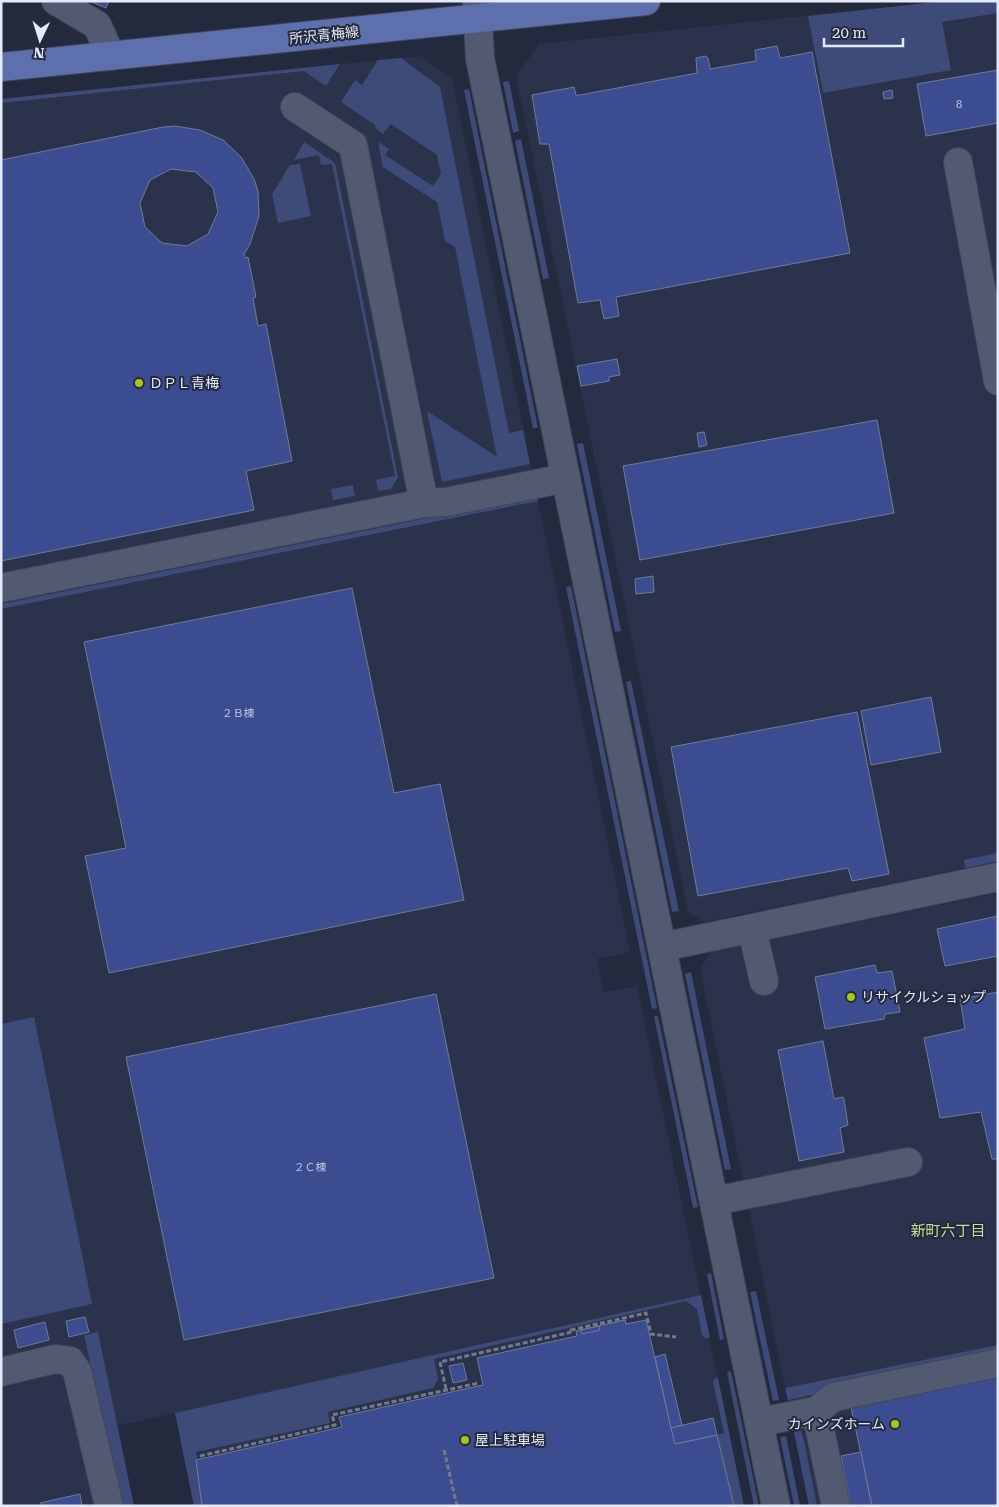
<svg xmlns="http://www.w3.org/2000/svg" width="999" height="1507" viewBox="0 0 999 1507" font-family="'Roboto Serif','Noto Sans JP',serif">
  <rect width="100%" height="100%" fill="#242a3e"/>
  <!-- built -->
  <g fill="#2a324c">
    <polygon points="945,1 998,1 998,861 704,922 688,912 516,76 539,44"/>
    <polygon points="420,56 452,78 630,952 597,959 604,992 637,986 744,1506 194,1506 175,1413 117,1426 134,1506 1,1506 1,99"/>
    <polygon points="998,893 998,1506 809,1506 700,969 711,952"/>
  </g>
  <!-- green -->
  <g fill="#3e4b78">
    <polygon points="945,1 998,1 998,13 942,22 951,70 823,93 808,16"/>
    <polygon points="401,58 440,87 509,433 523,430 530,464 442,482 427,411 497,457 455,247 445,241 437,202 383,167 378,142 389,149 385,155 433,186 441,174 437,155 391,124 383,134 376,129 375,125 341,102 355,80 362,85 378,60"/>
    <polygon points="340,64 326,86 304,71 1,103 1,99"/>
    <polygon points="509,81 519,131 513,133 503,82"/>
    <polygon points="469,89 538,428 533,428 464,90"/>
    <polygon points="521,139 549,278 543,279 515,141"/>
    <polygon points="304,142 335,163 398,477 391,489 378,491 376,480 395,476 332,164 321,165 319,155 294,160"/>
    <polygon points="300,164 311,216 278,223 272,194 290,165"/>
    <polygon points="583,443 621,631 615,632 577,444"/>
    <polygon points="353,485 355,496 333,500 331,489"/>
    <polygon points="537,496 538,501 1,609 1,604"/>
    <polygon points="571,586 657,1008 652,1009 566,587"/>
    <polygon points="631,681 679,911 672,912 626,682"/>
    <polygon points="998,853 998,861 965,868 964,860"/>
    <polygon points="691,972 731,1169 725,1170 685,974"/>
    <polygon points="654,1016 658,1016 698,1207 693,1208"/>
    <polygon points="34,1017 92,1304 1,1324 1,1024"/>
    <polygon points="711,1273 724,1339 720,1340 707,1274"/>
    <polygon points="756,1291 779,1400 773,1401 750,1292"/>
    <polygon points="701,1295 710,1338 705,1338 702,1335 697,1309 686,1301 434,1359 438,1379 433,1388 328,1412 330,1423 196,1452 208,1506 194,1506 175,1413"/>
    <polygon points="98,1332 134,1506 122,1506 84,1335"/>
    <polygon points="998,1345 998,1357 788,1400 785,1388"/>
    <polygon points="731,1371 759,1506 754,1506 727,1372"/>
    <polygon points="716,1378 718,1378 744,1506 734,1506 717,1435 724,1433 713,1382"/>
    <polygon points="801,1431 804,1441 817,1506 809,1506 794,1432"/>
    <polygon points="786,1436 800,1506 794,1506 780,1437"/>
  </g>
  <!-- building -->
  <g fill="#3b4d90" stroke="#727b93" fill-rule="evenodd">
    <polygon points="89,1 109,1 106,8"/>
    <polygon points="777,46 780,58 812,52 850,253 616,297 619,316 604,319 600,300 578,303 549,144 540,144 532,95 574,87 576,95 580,95 697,73 696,58 706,56 708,58 710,69 756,61 755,50"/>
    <polygon points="998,70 998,123 926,136 917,84"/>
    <polygon points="892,90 893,98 884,99 883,92"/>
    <path d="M175,126L200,130L223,140L241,157L254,179L258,191L259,216L250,244L244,254L245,258L248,257L256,297L253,298L258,326L266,324L292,461L246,471L254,510L1,561V160L163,127ZM171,169L196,172L213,188L218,212L208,234L187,246L162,243L145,227L140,203L150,180Z"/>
    <polygon points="617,359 620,375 609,377 609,381 581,386 577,366"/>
    <polygon points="877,420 894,513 640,560 623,466"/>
    <polygon points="704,432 707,445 699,447 697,433"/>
    <polygon points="653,576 654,592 636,594 635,579"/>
    <polygon points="352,588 394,793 440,784 464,900 109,973 85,856 126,848 84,642"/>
    <polygon points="931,697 941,752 871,765 861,711"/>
    <polygon points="857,712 889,874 852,881 848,868 698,896 671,747"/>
    <polygon points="998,916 998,956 945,966 937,929"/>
    <polygon points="875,965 877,973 892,971 900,1012 885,1014 884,1019 825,1029 815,977"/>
    <polygon points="998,992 998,1159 992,1159 981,1112 940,1118 924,1038 965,1029 960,999"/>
    <polygon points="436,994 494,1278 184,1340 126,1057"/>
    <polygon points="823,1041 834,1099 843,1097 844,1099 848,1125 840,1128 844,1152 799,1161 778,1050"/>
    <polygon points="85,1317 89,1332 69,1337 66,1321"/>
    <polygon points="625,1320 626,1324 605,1329 604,1325"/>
    <polygon points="625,1320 626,1324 646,1320 675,1444 717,1435 734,1506 202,1506 196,1460 342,1427 339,1417 483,1385 477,1358 577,1336 576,1331"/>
    <polygon points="45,1322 49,1340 18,1348 14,1330"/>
    <polygon points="599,1326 600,1330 582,1334 581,1330"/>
    <polygon points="665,1354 682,1425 671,1428 655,1357"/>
    <polygon points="463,1363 467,1380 453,1383 449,1366"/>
    <polygon points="998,1377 998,1506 872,1506 851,1407"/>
    <polygon points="713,1418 717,1435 675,1444 671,1428"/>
    <polygon points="861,1452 867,1483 872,1506 851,1506 841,1456"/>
    <polygon points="80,1494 82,1506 41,1506 40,1503"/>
  </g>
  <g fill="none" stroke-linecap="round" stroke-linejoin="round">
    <!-- minor casing -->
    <g stroke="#414658" stroke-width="30">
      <g id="minor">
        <polyline points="56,1 97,25 111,56"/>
        <polyline points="477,1 480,58 484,78 776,1506"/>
        <polyline points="295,107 353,145 424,503"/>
        <polyline points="958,162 998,381"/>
        <polyline points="1,588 424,503 446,502 566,478"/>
        <polyline points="752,929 764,981"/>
        <polyline points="662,947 998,877"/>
        <polyline points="714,1201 908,1162"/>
        <polyline points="1,1372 55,1359 70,1361 77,1371 109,1506"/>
        <polyline points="816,1411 834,1397 998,1363"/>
        <polyline points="759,1422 816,1411 836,1506"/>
      </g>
    </g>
    <!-- major casing -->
    <g stroke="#414658" stroke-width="30">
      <polyline id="major" points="1,67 646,1"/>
    </g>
    <!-- path -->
    <g stroke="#747a8b" stroke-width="3" stroke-dasharray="5 2.5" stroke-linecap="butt">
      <polyline points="446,1389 440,1362 572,1332 571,1330 646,1313 651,1334 676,1337"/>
      <polyline points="444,1450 457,1506"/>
      <polyline points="200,1456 335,1425 332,1415 479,1383"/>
    </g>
    <!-- minor -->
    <use href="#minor" stroke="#525a71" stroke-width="28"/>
    <!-- major -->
    <use href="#major" stroke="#5d70ad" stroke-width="28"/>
  </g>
  <!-- markers -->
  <g fill="#aac718" stroke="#242a3e" stroke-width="2">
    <circle cx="139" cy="383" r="5"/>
    <circle cx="851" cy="997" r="5"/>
    <circle cx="895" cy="1424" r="5"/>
    <circle cx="465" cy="1440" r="5"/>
  </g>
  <g text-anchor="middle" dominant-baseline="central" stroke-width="4" stroke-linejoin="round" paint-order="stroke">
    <!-- number labels -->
    <g font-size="11" fill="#bac3de">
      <text x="959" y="104">8</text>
      <text x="238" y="713">２Ｂ棟</text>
      <text x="310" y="1167">２Ｃ棟</text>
    </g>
    <!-- street labels -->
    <g font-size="14" fill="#e5eaf8" stroke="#242a3e">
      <text transform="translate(324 35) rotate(-6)">所沢青梅線</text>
    </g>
    <!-- poi labels -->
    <g font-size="14" fill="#e5eaf8" stroke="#242a3e" text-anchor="start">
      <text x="149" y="383">ＤＰＬ青梅</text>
      <text x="861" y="997">リサイクルショップ</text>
      <text x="885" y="1424" text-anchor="end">カインズホーム</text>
      <text x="475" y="1440">屋上駐車場</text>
    </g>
    <!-- neighbourhood labels -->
    <g font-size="15" fill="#c9dc91" stroke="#242a3e">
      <text x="948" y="1231">新町六丁目</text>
    </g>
  </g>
  <!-- border -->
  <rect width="999" height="1507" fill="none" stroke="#e5eaf8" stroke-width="5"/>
  <!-- north arrow -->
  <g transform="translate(40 40) rotate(184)" stroke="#242a3e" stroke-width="4" paint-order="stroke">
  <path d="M0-4L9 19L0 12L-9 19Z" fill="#e5eaf8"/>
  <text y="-8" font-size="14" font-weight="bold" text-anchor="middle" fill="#e5eaf8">N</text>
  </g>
  <!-- scale -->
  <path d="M824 38v8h79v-8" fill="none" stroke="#e5eaf8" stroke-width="2.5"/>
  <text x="832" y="38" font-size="15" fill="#e5eaf8" stroke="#242a3e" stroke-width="4" paint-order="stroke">20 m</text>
</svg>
